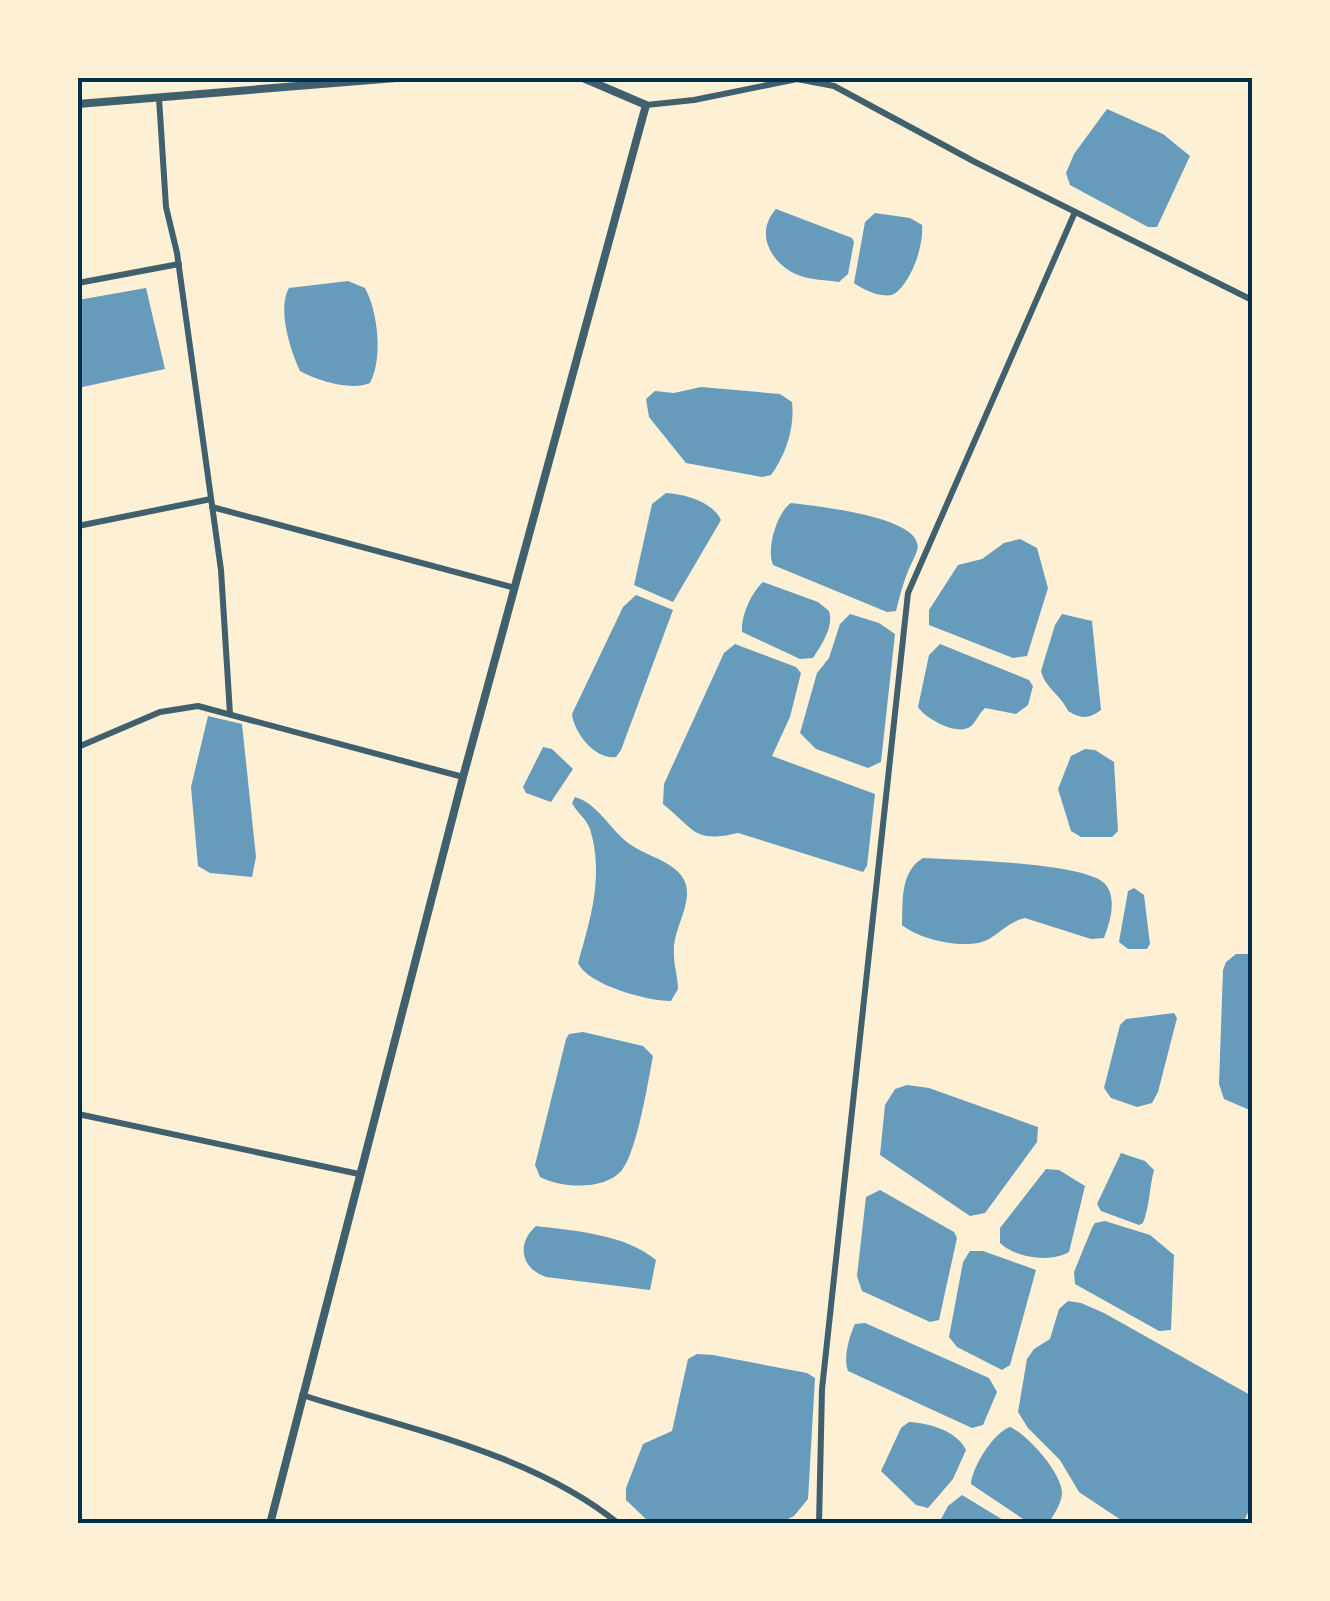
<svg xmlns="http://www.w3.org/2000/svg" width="1330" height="1601" viewBox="0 0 1330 1601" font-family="Signika,sans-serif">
  <rect width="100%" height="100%" fill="#fdf0d5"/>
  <!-- water -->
  <g fill="#669bbc">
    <polygon points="1107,109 1163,134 1190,156 1157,227 1148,227 1070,185 1066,173 1074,154"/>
    <path d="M776,209L852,238L854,242L848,274L839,282C826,280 811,280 798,275C771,264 754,233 776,209Z"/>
    <path d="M875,213L910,218L922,225C924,244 913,277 898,291C888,302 863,290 854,283L865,222Z"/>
    <path d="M348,281L365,288C378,312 383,358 370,383C352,391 318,381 300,371C290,350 277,308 289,288Z"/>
    <polygon points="146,288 165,369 78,388 78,300"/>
    <path d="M701,387L780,394L792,402C795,427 786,455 771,475L762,477L686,463L649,417L646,399L655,391L674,393Z"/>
    <path d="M666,493C685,494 713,502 721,520L673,602L634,585L652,504Z"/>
    <path d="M791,503C816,506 911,516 917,543C919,548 916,553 914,558C905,576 901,591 896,611L887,612L773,565C766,549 777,512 791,503Z"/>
    <polygon points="1020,539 1037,548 1048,588 1027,656 1013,658 929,625 929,610 958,565 982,559 1004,543"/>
    <path d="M763,582L818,602L829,611C834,627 822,644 813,658L800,659L742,632C741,616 751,593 763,582Z"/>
    <path d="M636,595L673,610L621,750L616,757C595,760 574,733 572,714L623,607Z"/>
    <polygon points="850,614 879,623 895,634 881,762 868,768 816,749 800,733 817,673 829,658 840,624"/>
    <path d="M1062,614L1092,621L1101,710C1089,719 1081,719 1068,711C1061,695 1045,688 1041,671L1055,625Z"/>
    <path d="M735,644L796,667L801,673L790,717L772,756L875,794L867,866L863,872L738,833C694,843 696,831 663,804L664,784L724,653Z"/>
    <path d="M940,644L1029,680L1033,686L1028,705L1016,714L985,708C979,713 975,724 970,727C956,736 925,718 918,707L929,655Z"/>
    <polygon points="208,716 242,724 256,857 252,877 210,873 198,866 191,787"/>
    <polygon points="543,747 552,749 573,769 551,802 526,793 523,787"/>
    <polygon points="1085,749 1095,750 1114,762 1118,831 1112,837 1081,837 1071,831 1058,789 1071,756"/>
    <path d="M575,797C598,804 609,828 628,843C643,854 662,858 676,870C702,892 674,923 674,950C673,963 678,976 678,989L671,1001C647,1001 588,985 578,963C591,918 604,875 590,829C586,818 577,813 572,803Z"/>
    <path d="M923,858C955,860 1089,862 1106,885C1117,900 1110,922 1104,938L1091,939L1025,918C1011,921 1002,931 989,939C968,951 920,940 902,925C903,900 900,872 923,858Z"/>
    <polygon points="1134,888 1144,895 1150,944 1147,949 1128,949 1119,942 1128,891"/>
    <polygon points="1236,954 1252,954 1252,1111 1224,1099 1219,1084 1223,970 1226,962"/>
    <polygon points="1174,1013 1177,1018 1158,1092 1152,1103 1137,1107 1111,1098 1104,1088 1120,1025 1126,1019"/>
    <path d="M583,1032L643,1046L653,1056C648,1082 637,1151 622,1170C605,1191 561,1188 540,1177L535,1165L566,1039L569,1034Z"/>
    <polygon points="907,1085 929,1088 1038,1127 1037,1142 985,1213 970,1216 880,1155 885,1105 895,1089"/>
    <path d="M1121,1153L1145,1161L1154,1170C1149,1189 1150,1205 1143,1223L1139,1225L1101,1211L1097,1204Z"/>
    <path d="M1046,1169L1059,1170L1085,1186L1069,1252C1049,1263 1016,1258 1000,1243V1228Z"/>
    <polygon points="880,1190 954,1232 957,1238 939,1320 930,1322 862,1291 857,1276 866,1197"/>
    <polygon points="1105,1221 1150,1235 1174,1255 1171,1330 1159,1331 1075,1284 1074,1272 1092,1228 1095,1223"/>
    <path d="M536,1226C575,1231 625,1234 656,1260L650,1290L546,1277C521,1268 516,1244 536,1226Z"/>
    <polygon points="970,1251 983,1251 1036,1270 1010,1365 1002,1370 957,1347 949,1337 963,1262"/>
    <polygon points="1068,1301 1081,1303 1104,1313 1252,1396 1252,1504 1243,1523 1127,1524 1079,1492 1060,1460 1028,1428 1018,1412 1027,1359 1034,1349 1050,1339 1059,1309"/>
    <path d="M865,1323L989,1378L997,1392L983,1425L972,1428L848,1371C843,1358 849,1337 855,1324Z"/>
    <polygon points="713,1355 807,1373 815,1378 808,1499 794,1516 780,1523 650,1523 626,1500 626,1488 643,1444 672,1431 688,1359 697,1354"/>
    <path d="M909,1422C929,1423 957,1431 966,1450L953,1479L928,1508L916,1505L881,1471L901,1428Z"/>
    <path d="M1010,1427C1027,1434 1063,1474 1062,1494C1061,1504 1054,1514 1049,1523H1029L971,1484C972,1467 994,1432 1010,1427Z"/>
    <polygon points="962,1495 1008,1523 939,1523 948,1506"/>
  </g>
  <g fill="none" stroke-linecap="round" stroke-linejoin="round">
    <!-- minor -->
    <g stroke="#3f606c" stroke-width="6">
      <polyline points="159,98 166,207 177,253 221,570 230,714"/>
      <polyline points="646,105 694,100 797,79 834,86 975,162 1252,300"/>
      <polyline points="78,283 179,264"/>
      <polyline points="212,507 515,588"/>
      <polyline points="78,526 211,499"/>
      <polyline points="78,747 160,712 198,706 463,777"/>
      <polyline points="78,1114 359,1174"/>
      <path d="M302,1395C405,1428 534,1454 619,1524"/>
      <polyline points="819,1524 822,1389 908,593 1075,212"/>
    </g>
    <!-- tertiary -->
    <g stroke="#3f606c" stroke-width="8">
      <polyline points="78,104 396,78"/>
      <polyline points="270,1524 463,777 646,105 583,78"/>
    </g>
  </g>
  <!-- border -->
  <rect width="1330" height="1601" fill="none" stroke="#fdf0d5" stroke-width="160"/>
  <rect x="80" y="80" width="1170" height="1441" fill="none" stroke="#003049" stroke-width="4"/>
</svg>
